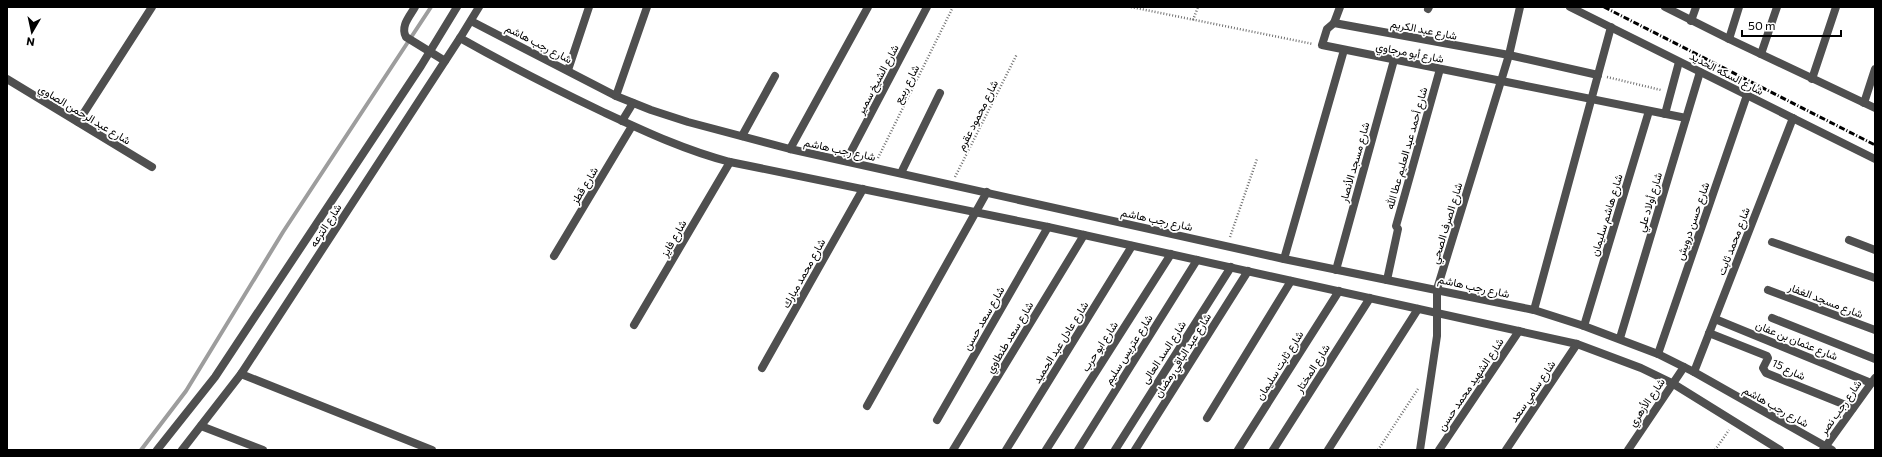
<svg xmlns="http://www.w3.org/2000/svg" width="1882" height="457" viewBox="0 0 1882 457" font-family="Commissioner,Vazirmatn,sans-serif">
  <rect width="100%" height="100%" fill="#fff"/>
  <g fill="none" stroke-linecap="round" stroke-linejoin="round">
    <!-- stream -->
    <polyline stroke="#9d9d9d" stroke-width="4" points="141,450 186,391 283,232 431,7"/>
    <!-- path -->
    <g stroke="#717171" stroke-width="2.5" stroke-dasharray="1 2" stroke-linecap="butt">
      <polyline points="1131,7 1313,44"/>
      <polyline points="1193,20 1198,7"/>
      <polyline points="1607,77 1661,90"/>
      <polyline points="878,158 953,7"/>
      <polyline points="955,177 1017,54"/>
      <polyline points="1230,237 1257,159"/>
      <polyline points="1378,450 1418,389"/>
      <polyline points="1715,450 1729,430"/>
    </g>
    <!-- street -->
    <g stroke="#4f4f4f" stroke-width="8">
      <path d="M415,7C410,16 400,26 406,37L445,61"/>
      <polyline points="1340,7 1334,23 1327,29 1322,45 1686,118"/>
      <polyline points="1570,7 1875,159"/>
      <polyline points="1665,7 1729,39 1875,108"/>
      <polyline points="1428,9 1429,7"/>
      <polyline points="471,21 616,96 651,110 688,122 790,149 1284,259 1534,310 1584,326 1658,354 1694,372 1832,450"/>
      <polyline points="1691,21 1696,7"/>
      <polyline points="1334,23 1509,55 1598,75"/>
      <path d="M460,38C506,64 553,88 601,111C644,131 684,150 730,162L1048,227L1577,344L1641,368L1672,383L1780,450"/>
      <polyline points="1729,39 1739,7"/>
      <polyline points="1761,54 1777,7"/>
      <polyline points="568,70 589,7"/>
      <polyline points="7,79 152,167"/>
      <polyline points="1812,79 1836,7"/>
      <polyline points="616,96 647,7"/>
      <polyline points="1864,103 1875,69"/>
      <polyline points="1665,114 1679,62"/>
      <polyline points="622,121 633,103"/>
      <polyline points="78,122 152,7"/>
      <polyline points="742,136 775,76"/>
      <polyline points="790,149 868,7"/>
      <polyline points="846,161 927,7"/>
      <polyline points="901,173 940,93"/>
      <polyline points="1849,240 1875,250"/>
      <polyline points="1772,242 1875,278"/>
      <polyline points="554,256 632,126"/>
      <polyline points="1284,259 1344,50"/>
      <polyline points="1336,270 1394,60"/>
      <polyline points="1387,280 1398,229 1396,226 1440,69"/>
      <polyline points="1768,290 1875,330"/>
      <polyline points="1534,310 1611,27"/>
      <polyline points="1772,318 1875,359"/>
      <polyline points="1715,319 1871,383"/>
      <polyline points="634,325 730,162"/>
      <polyline points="1584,326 1649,111"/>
      <polyline points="1709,333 1767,356 1768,358 1763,368 1766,373 1853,408"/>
      <polyline points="1620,338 1700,72"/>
      <polyline points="1658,354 1747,95"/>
      <polyline points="762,368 863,189"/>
      <polyline points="1694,372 1793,118"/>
      <polyline points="241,374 432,450"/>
      <polyline points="867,406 987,192"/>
      <polyline points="1207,418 1291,281"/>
      <polyline points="937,420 1048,227"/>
      <polyline points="201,426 263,450"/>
      <polyline points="157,450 215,377 421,66 457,7"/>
      <polyline points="182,450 241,374 460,38 479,7"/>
      <polyline points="953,450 1084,235"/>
      <polyline points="1006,450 1132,246"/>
      <polyline points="1046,450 1171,254"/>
      <polyline points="1078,450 1197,260"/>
      <polyline points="1115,450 1231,267"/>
      <polyline points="1135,450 1248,271"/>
      <polyline points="1238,450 1339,291"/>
      <polyline points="1273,450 1370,298"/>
      <polyline points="1328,450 1418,309"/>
      <polyline points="1420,450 1437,336 1437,289 1509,55 1520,7"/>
      <polyline points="1439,450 1519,331"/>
      <polyline points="1506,450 1577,344"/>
      <polyline points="1628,450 1684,367"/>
      <polyline points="1823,450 1875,378"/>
    </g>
    <!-- rail -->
    <polyline stroke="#000" stroke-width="3" stroke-dasharray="6 2 1 2" stroke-linecap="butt" points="1604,7 1875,145"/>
  </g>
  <g text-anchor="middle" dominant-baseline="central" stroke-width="3.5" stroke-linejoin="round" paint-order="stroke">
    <!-- street labels -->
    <g font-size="11" fill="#000" stroke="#fff">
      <text transform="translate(1424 29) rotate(11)">شارع عبد الكريم</text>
      <text transform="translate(539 43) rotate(27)">شارع رجب هاشم</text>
      <text transform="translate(1410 52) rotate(11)">شارع أبو مرجاوي</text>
      <text transform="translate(1727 73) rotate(27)">شارع السكه الحديد</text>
      <text transform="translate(877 79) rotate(-62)">شارع الشيخ سمير</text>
      <text transform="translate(906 84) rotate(-63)">شارع ربيع</text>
      <text transform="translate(85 114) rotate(31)">شارع عبد الرحمن الصاوي</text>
      <text transform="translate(977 115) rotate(-63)">شارع محمود عقرم</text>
      <text transform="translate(1406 148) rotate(-74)">شارع أحمد عبد العليم عطا الله</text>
      <text transform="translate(840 149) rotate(12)">شارع رجب هاشم</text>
      <text transform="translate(1354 162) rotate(-74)">شارع مسجد الأنصار</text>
      <text transform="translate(584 185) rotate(-59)">شارع قطز</text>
      <text transform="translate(1649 202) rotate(-73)">شارع أولاد علي</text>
      <text transform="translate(1606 215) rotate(-73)">شارع هاشم سليمان</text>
      <text transform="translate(1157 219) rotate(12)">شارع رجب هاشم</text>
      <text transform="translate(1692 221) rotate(-71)">شارع حسن درويش</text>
      <text transform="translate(1446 223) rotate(-73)">شارع الصرف الصحي</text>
      <text transform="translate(325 225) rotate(-57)">شارع الترعه</text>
      <text transform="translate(673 238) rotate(-60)">شارع فايز</text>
      <text transform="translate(1733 241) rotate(-69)">شارع محمد ثابت</text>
      <text transform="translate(803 273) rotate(-61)">شارع محمد مبارك</text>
      <text transform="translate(1474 286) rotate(12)">شارع رجب هاشم</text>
      <text transform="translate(1826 300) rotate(21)">شارع مسجد الغفار</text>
      <text transform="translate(983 318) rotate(-60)">شارع سعد حسن</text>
      <text transform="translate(1009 337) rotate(-59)">شارع سعد طنطاوي</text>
      <text transform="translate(1797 340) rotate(22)">شارع عثمان بن عفان</text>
      <text transform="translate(1060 342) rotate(-58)">شارع عادل عبد الحميد</text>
      <text transform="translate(1099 346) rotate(-57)">شارع ابو حرب</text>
      <text transform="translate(1128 349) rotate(-58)">شارع عتريس سليم</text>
      <text transform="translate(1163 352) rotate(-57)">شارع السد العالى</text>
      <text transform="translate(1182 355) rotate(-58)">شارع عبد الباقي رمضان</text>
      <text transform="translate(1279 365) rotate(-58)">شارع ثابت سليمان</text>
      <text transform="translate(1312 368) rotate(-58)">شارع المختار</text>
      <text transform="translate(1789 369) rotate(25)">شارع 15</text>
      <text transform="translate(1470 384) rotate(-56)">شارع الشهيد محمد حسن</text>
      <text transform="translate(1532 391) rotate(-56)">شارع سامي سعد</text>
      <text transform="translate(1646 402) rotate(-56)">شارع الأزهري</text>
      <text transform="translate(1776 406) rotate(29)">شارع رجب هاشم</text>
      <text transform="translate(1840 407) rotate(-55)">شارع رجب نصر</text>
    </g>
  </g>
  <!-- border -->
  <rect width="1882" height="457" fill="none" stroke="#000000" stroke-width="16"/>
  <!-- north arrow -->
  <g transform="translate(32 32) rotate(189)" stroke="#ffffff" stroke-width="3" paint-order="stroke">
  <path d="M0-3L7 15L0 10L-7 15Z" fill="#000000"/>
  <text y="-6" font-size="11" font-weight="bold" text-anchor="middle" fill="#000000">N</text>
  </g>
  <!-- scale -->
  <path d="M1742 30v6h99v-6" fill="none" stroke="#000000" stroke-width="2"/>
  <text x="1748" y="30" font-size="12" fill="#000000" stroke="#ffffff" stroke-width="3" paint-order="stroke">50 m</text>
</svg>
